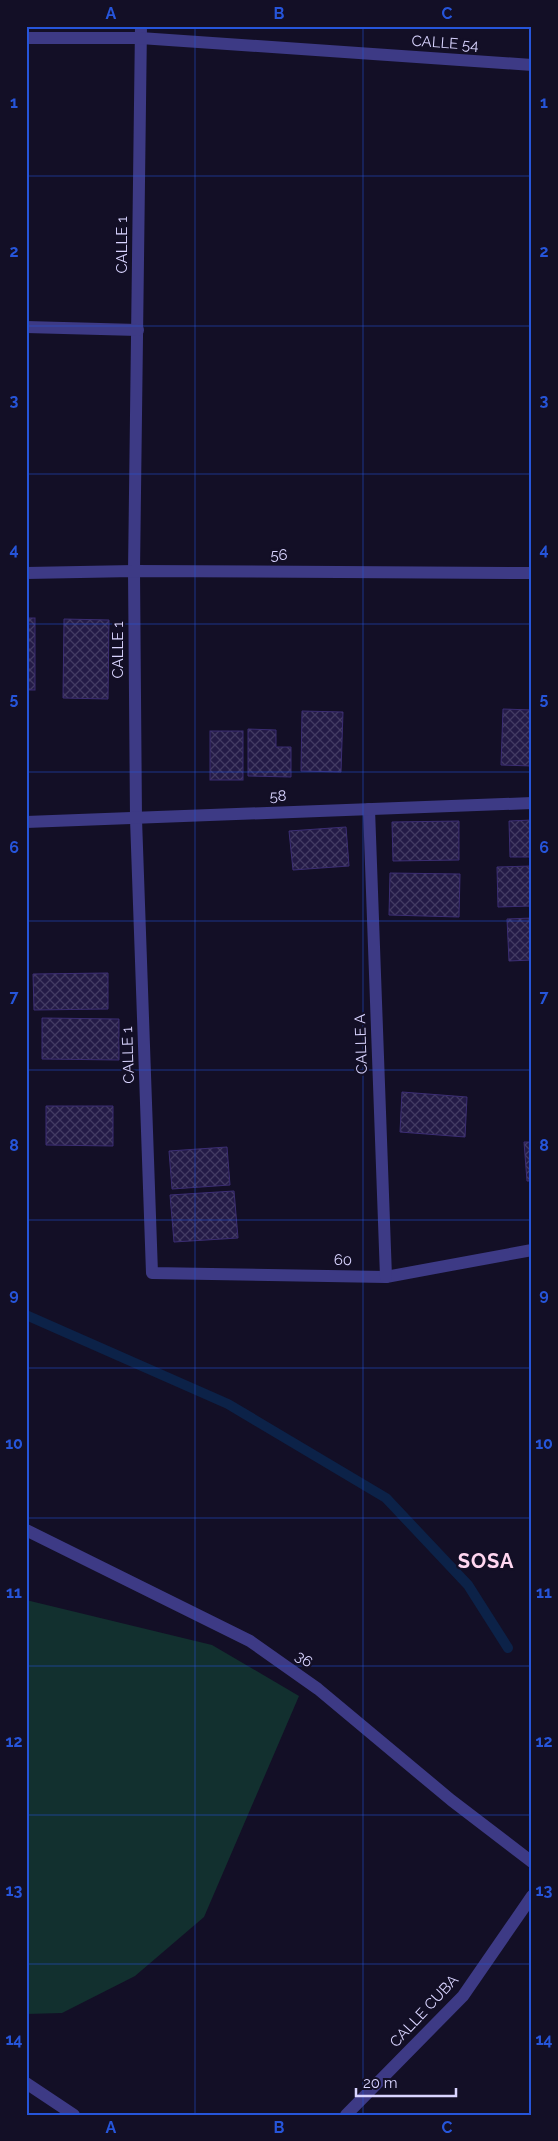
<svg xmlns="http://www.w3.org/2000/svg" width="558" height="2141" viewBox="0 0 558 2141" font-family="Raleway,sans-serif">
  <defs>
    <pattern id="building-cross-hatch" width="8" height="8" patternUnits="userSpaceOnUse" patternTransform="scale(1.25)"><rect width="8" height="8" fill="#241b47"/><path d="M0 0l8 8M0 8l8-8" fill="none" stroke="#433b63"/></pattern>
  </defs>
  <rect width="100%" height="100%" fill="#130f26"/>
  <!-- grass -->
  <polygon fill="#12302f" points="26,1600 212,1645 299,1696 204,1917 135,1976 62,2013 26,2014"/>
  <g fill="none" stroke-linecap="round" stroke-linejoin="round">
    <!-- stream -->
    <polyline stroke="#0c2248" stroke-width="10" points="26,1315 228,1404 386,1498 468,1585 508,1648"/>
  </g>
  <!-- building -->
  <g fill="url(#building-cross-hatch)" stroke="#3b2d73">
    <rect x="26" y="618" width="9" height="72"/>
    <polygon points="64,619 109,620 108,699 63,698"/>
    <polygon points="503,709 532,710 532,766 501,765"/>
    <polygon points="302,711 343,712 341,772 301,771"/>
    <polygon points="248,729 276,730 276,747 291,747 291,777 248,776"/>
    <rect x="210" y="731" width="33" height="49"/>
    <polygon points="532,820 532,857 510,857 509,821"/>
    <polygon points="459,821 459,860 393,861 392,822"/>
    <polygon points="346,827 349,866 293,870 289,831"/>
    <polygon points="532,866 532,906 498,907 497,867"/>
    <polygon points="390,873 460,874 459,917 389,915"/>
    <polygon points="532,918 532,960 509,961 507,919"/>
    <polygon points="108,973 108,1009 34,1010 33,974"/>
    <polygon points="42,1018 119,1019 119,1060 42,1059"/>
    <polygon points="402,1092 467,1097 465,1137 400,1132"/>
    <polygon points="46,1106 113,1106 113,1146 46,1145"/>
    <polygon points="524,1142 532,1142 532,1181 527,1181"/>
    <polygon points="227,1147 230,1185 172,1189 169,1151"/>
    <polygon points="234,1191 238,1238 174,1242 170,1195"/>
  </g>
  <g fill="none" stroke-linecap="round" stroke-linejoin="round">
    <!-- minor -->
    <g stroke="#3d3a85" stroke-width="12">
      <polyline points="141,26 134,571 136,819 152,1273 386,1277 532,1250"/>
      <polyline points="26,38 140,38 532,65"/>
      <polyline points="26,327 138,330"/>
      <polyline points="26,573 134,571 532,573"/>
      <polyline points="369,809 386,1277"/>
      <polyline points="26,822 532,803"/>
      <polyline points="26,1530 250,1641 318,1689 451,1800 532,1862"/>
      <polyline points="26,2083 74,2115"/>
      <polyline points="346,2115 463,1996 532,1896"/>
    </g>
  </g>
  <!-- grid -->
  <path fill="none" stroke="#2655da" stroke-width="1" stroke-opacity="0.55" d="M195,26V2115M363,26V2115M26,176H532M26,326H532M26,474H532M26,624H532M26,772H532M26,921H532M26,1070H532M26,1220H532M26,1368H532M26,1518H532M26,1666H532M26,1815H532M26,1964H532"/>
  <g text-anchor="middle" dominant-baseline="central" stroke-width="4.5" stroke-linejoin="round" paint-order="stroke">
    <!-- street labels -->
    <g font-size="15" fill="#d9d4ff" stroke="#130f26">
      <text transform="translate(445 43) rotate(4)">CALLE 54</text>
      <text transform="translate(122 245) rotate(-90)">CALLE 1</text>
      <text x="279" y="555">56</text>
      <text transform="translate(118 650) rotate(-90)">CALLE 1</text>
      <text transform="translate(278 796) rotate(-2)">58</text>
      <text transform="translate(361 1044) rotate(-92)">CALLE A</text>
      <text transform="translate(128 1055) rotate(-92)">CALLE 1</text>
      <text transform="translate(343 1260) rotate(1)">60</text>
      <text transform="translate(304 1659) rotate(35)">36</text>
      <text transform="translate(424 2011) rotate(-47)">CALLE CUBA</text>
    </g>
    <!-- district labels -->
    <g font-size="20" font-weight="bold" letter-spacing="1" fill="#ffd6f0" stroke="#130f26">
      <text x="486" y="1561">SOSA</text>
    </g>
  </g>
  <!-- border -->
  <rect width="558" height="2141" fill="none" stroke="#130f26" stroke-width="55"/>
  <!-- scale -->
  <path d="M356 2088v8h100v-8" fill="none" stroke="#d9d4ff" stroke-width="2.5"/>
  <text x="363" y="2088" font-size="15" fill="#d9d4ff" stroke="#130f26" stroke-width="4" paint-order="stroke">20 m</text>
  <rect x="28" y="28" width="502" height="2086" fill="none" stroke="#2655da" stroke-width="2"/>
  <g font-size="16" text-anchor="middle" font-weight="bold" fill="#2655da">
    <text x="111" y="19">A</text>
    <text x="279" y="19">B</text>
    <text x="447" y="19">C</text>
    <text x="14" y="108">1</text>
    <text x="544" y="108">1</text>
    <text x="14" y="257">2</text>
    <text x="544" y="257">2</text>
    <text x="14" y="406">3</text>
    <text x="544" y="406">3</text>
    <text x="14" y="555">4</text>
    <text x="544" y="555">4</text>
    <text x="14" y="704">5</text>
    <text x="544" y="704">5</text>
    <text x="14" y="853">6</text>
    <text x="544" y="853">6</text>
    <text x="14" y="1002">7</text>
    <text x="544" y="1002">7</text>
    <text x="14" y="1151">8</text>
    <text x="544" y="1151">8</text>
    <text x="14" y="1300">9</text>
    <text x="544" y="1300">9</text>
    <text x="14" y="1449">10</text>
    <text x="544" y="1449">10</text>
    <text x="14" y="1598">11</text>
    <text x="544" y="1598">11</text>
    <text x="14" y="1747">12</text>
    <text x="544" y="1747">12</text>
    <text x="14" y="1896">13</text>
    <text x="544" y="1896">13</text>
    <text x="14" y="2045">14</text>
    <text x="544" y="2045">14</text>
    <text x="111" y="2133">A</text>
    <text x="279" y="2133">B</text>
    <text x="447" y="2133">C</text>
  </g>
</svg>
